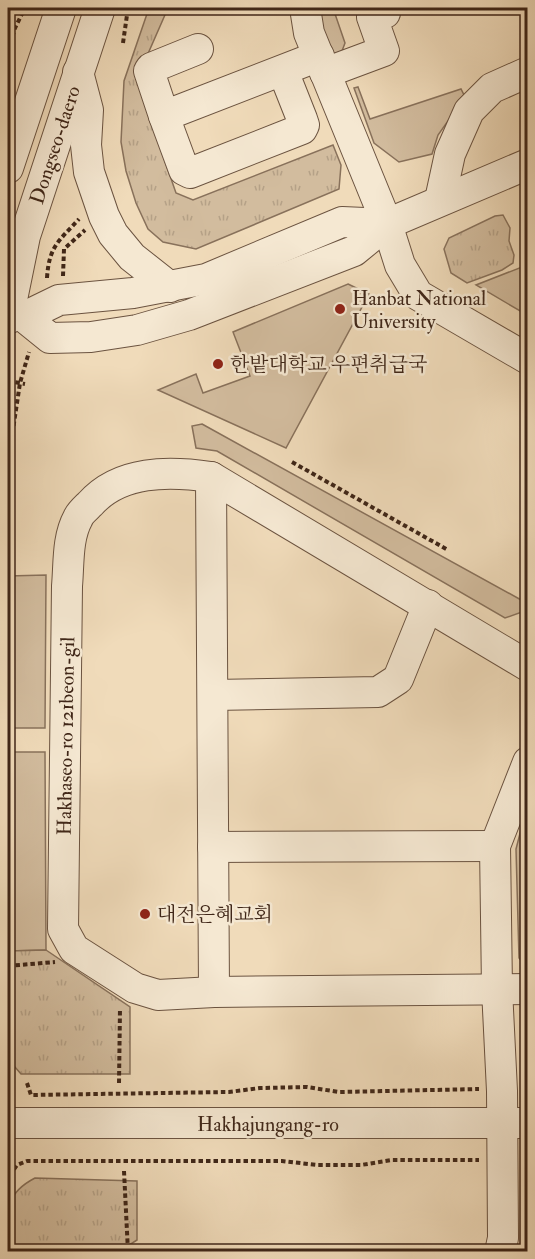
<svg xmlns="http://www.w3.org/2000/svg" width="535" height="1259" viewBox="0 0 535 1259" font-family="'IM FELL Double Pica','Noto Serif KR',serif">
  <defs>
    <pattern id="park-tufts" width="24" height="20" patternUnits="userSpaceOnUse" patternTransform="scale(1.5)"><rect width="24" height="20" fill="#d2bc9e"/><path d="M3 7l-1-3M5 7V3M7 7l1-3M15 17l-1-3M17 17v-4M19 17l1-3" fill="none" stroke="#b5a187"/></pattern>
  </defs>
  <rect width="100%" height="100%" fill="#f0dbba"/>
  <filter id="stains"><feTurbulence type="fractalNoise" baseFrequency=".00333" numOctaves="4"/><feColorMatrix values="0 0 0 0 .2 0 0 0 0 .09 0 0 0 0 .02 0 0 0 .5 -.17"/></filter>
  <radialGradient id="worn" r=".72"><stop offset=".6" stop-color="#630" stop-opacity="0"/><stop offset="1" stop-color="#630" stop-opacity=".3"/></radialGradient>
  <!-- green -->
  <g fill="#d2bc9e" stroke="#88715b" stroke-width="1.5">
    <polygon points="317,8 333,8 345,43 342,51 334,54 329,51"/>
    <polygon points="358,87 370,119 461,89 465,97 438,135 432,154 399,162 374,143 354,88"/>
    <polygon points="527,265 527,315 476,285"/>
    <polygon points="348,284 369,294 286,448 158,390 196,374 203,393 250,376 233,332"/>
    <polygon points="202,424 523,601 522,612 505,618 217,451 196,448 192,426"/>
    <polygon points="46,575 45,728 8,728 8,576"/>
    <polygon points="8,752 45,752 46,950 8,951"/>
  </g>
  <!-- park -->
  <g fill="url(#park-tufts)" stroke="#88715b" stroke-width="1.5">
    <polygon points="149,8 168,8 140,72 138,84 176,193 193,200 333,145 341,165 339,189 196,249 163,242 148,229 136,203 126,171 121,142 124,81"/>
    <polygon points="503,215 510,228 509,241 514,255 513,263 502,270 467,283 451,273 444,249 449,238 495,216"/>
    <polygon points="527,806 527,967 519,958 516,849"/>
    <polygon points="46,950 130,1007 130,1074 21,1074 8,1059 8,951"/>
    <path d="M35,1178L137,1181V1240L120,1251H9C8,1218 0,1196 35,1178Z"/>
  </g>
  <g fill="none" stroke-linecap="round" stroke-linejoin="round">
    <!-- minor casing -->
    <g stroke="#6b5340" stroke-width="32">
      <g id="minor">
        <polyline points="305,8 309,33 387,224 400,265 418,295 528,359"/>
        <polyline points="198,49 151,68 149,71 164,116 319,56"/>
        <polyline points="78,72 88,110 86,145 89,172 104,216 113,234 132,257 170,287"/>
        <polyline points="325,73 384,51 372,17 385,13 383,8"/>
        <polyline points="164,116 184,170 190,173 302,129 304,125 302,119 283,71"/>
        <polyline points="8,168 61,8"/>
        <polyline points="440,200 450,154 469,111 492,88 528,72"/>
        <polyline points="8,312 24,317 50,338 91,337 137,330 189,315 354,251 387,224 528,164"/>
        <polyline points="24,317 59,300 133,293 206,279 342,222 387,224"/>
        <polyline points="8,319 25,236 100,8"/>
        <polyline points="211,477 214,992"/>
        <path d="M528,666L211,477C169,471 120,470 90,504C86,508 80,513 78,518C67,538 69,564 67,586L63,929L74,949L135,988L158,995L214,992L528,989"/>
        <polyline points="213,695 378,692 398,679 428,605"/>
        <polyline points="213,847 495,846"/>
        <polyline points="8,1123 528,1123"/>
        <polyline points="500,1252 503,1238 502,1091 497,989 495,846 528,762"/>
      </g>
    </g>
    <!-- path -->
    <g stroke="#3f2618" stroke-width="4" stroke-dasharray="4.5 3" stroke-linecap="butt">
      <polyline points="123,43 128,8"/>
      <polyline points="8,51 15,28 25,8"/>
      <polyline points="63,276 64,249 85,230"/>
      <path d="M47,278C49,246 59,241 79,219"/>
      <polyline points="8,381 25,384"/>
      <polyline points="292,462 448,550"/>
      <polyline points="8,463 20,383 29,352"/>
      <polyline points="8,966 55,962"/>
      <polyline points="27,1083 31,1095 229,1092 260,1088 307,1087 339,1092 479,1089"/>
      <polyline points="119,1083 120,1008"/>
      <polyline points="8,1171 12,1172 17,1165 27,1161 282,1161 317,1165 361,1165 392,1160 479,1160"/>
      <polyline points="124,1171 128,1252"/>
    </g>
    <!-- minor -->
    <use href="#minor" stroke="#f5e8d2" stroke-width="30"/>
  </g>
  <!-- markers -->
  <g fill="#8f2418" stroke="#f5e8d2" stroke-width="2">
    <circle cx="340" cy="309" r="6"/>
    <circle cx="218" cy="364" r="6"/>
    <circle cx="145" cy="914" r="6"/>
  </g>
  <g text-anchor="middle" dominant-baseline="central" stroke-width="5" stroke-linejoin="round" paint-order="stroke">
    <!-- street labels -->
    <g font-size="20" fill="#3f2618" stroke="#f5e8d2">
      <text transform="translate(55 145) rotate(-72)">Dongseo-daero</text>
      <text transform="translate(66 736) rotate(-89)">Hakhaseo-ro 121beon-gil</text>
      <text x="268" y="1124">Hakhajungang-ro</text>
    </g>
    <!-- poi labels -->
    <g font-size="20" fill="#3f2618" stroke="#f5e8d2" text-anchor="start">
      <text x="352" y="298">Hanbat National<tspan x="352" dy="23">University</tspan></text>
      <text x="230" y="364">한밭대학교 우편취급국</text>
      <text x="157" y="914">대전은혜교회</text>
    </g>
  </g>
  <!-- margin -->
  <rect width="535" height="1259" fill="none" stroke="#f0dbba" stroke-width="30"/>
  <rect x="9" y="9" width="517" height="1241" fill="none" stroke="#3f2618" stroke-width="3"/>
  <rect x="15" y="15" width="505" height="1229" fill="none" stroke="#3f2618" stroke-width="1.5"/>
  <rect width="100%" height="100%" filter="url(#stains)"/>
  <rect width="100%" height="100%" fill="url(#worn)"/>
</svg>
